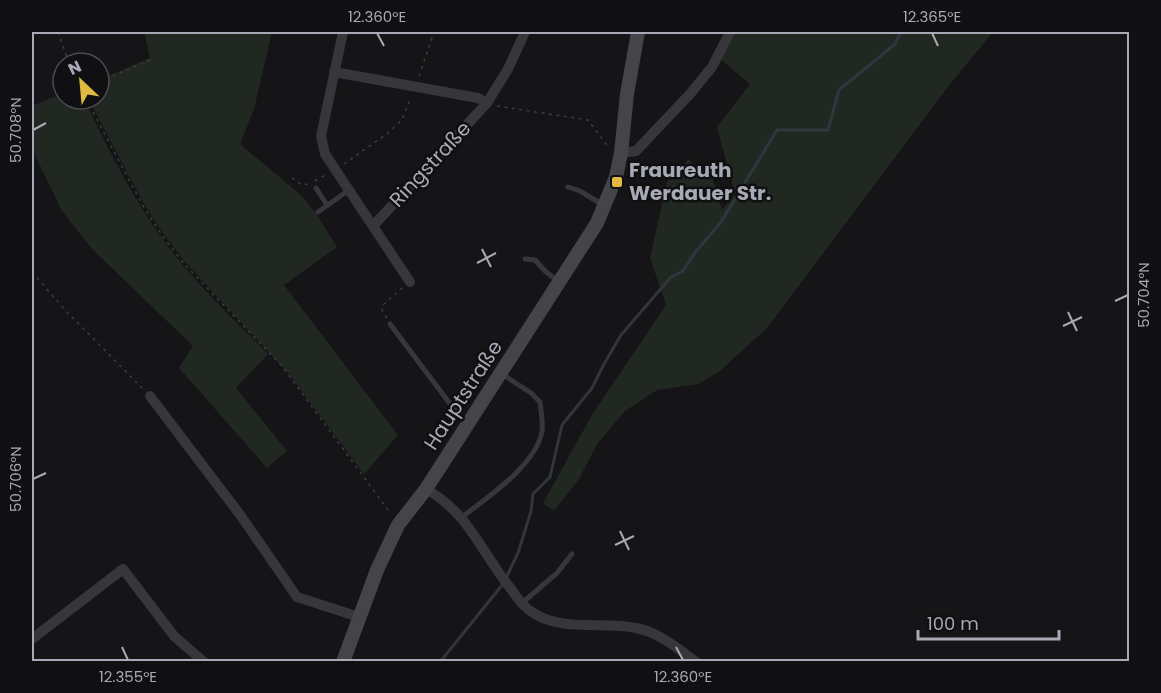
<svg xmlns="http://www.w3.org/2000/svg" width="1161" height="693" viewBox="0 0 1161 693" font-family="Poppins,sans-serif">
  <rect width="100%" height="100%" fill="#151416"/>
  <!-- green -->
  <g fill="#212822">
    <polygon points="144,32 272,32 254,109 240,144 301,195 315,212 337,247 284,285 398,435 364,474 289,374 185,262 165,236 145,206 91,104 89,99 99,99 99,80 150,58"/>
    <polygon points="733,32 993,32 951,83 767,328 720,371 699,384 657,390 625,411 597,444 579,479 554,511 543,503 593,413 666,305 650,258 667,182 689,159 697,169 708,163 722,210 735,194 717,127 750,84 719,58"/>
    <path d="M63,93V99H84C110,153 137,207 174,254C202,290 236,321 268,354L236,388L287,451L267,468L179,368L193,346L92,249L62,211L32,149V106Z"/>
  </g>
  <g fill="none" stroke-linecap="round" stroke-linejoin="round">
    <!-- stream -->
    <g stroke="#2f363e" stroke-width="3">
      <polyline points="506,578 518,553 531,511 533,494 550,477 562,425 592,388 604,364 621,335 671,277 683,271 694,254 721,222 777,130 828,130 839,90 895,44 901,32"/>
      <polyline points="440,662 503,584"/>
    </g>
    <!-- path -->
    <g stroke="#3c3d41" stroke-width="1.5" stroke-dasharray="3 4.5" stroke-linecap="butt">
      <polyline points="58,32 69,63"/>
      <polyline points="419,76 434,32"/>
      <polyline points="99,82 150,60"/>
      <polyline points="86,99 143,206 164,238 185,265 282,366 391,514"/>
      <polyline points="497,106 588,120 609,148"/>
      <polyline points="344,164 388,133 402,120 411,97"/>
      <polyline points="292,178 302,185 308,184"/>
      <polyline points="315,181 327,174"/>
      <polyline points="32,272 65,310 143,389"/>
      <polyline points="387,318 382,310 383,305 402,288"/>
    </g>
    <!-- lane -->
    <g stroke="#36363b" stroke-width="5">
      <polyline points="568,187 580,191 603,205"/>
      <polyline points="316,188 327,205"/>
      <polyline points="318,212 349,190"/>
      <polyline points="525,259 535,260 546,272 558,281"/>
      <polyline points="390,324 460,417 467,422"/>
      <path d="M462,517C487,498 537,464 542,431C543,422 541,411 540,402L531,393L502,374"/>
      <polyline points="522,603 557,573 572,554"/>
    </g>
    <!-- street -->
    <g stroke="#36363b" stroke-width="10">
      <polyline points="343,32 321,136 325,154 410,282"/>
      <polyline points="334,72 478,98 487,103"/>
      <polyline points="621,153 636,151 690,94 712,67 730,32"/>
      <polyline points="373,226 487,103 508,69 525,32"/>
      <polyline points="150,396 241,516 297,597 359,617"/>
      <path d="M426,489C469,513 481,552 511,589C516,596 522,605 529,610C559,633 601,621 636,628C658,632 678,648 696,662"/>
      <polyline points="32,639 123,569 174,636 204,662"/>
    </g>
    <!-- secondary -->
    <polyline stroke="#44454a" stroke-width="14" points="343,662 377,570 398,525 426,489 597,223 616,177 621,153 627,94 638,32"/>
  </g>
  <!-- ticks -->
  <path fill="none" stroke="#a7aab5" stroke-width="2" d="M377,33L384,46M932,33L938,46M33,130L46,123M482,249L491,267M477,263L496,253M1115,301L1128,295M1068,312L1077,331M1063,326L1082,317M33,479L46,473M620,531L629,550M615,545L634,536M122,647L128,660M676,647L683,660"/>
  <!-- markers -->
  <rect fill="#e2ba41" stroke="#100f11" stroke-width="2" x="611" y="176" width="12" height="12" rx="3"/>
  <g text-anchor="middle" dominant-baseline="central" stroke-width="5" stroke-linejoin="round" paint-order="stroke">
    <!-- street labels -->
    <g font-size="20" fill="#a7aab5" stroke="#100f11">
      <text transform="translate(430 164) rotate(-47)">Ringstraße</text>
      <text transform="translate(463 395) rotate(-57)">Hauptstraße</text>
    </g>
    <!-- poi labels -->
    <g font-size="20" font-weight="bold" fill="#a7aab5" stroke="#100f11" text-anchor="start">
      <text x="629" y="170">Fraureuth<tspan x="629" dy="23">Werdauer Str.</tspan></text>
    </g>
  </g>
  <!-- border -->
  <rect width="1161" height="693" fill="none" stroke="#100f11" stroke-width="66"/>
  <!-- north arrow -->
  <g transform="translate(81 81) rotate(334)"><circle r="28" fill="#100f11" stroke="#4c4d53" stroke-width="1.5"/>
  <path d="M0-4.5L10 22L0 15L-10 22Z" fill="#e2ba41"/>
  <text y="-9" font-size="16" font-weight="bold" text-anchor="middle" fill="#a7aab5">N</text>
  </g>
  <!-- scale -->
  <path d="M918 630v9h141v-9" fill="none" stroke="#a7aab5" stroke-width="3"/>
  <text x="927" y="630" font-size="18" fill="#a7aab5" stroke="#100f11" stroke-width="4.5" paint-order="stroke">100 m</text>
  <rect x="33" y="33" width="1095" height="627" fill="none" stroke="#a7aab5" stroke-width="2"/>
  <g font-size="15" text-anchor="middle" fill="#a7aab5">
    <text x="377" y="22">12.360°E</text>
    <text x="932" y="22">12.365°E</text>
    <text transform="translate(16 130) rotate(-90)" y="5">50.708°N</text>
    <text transform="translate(1144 295) rotate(-90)" y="5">50.704°N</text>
    <text transform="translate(16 479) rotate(-90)" y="5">50.706°N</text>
    <text x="128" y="682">12.355°E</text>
    <text x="683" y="682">12.360°E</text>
  </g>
</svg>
